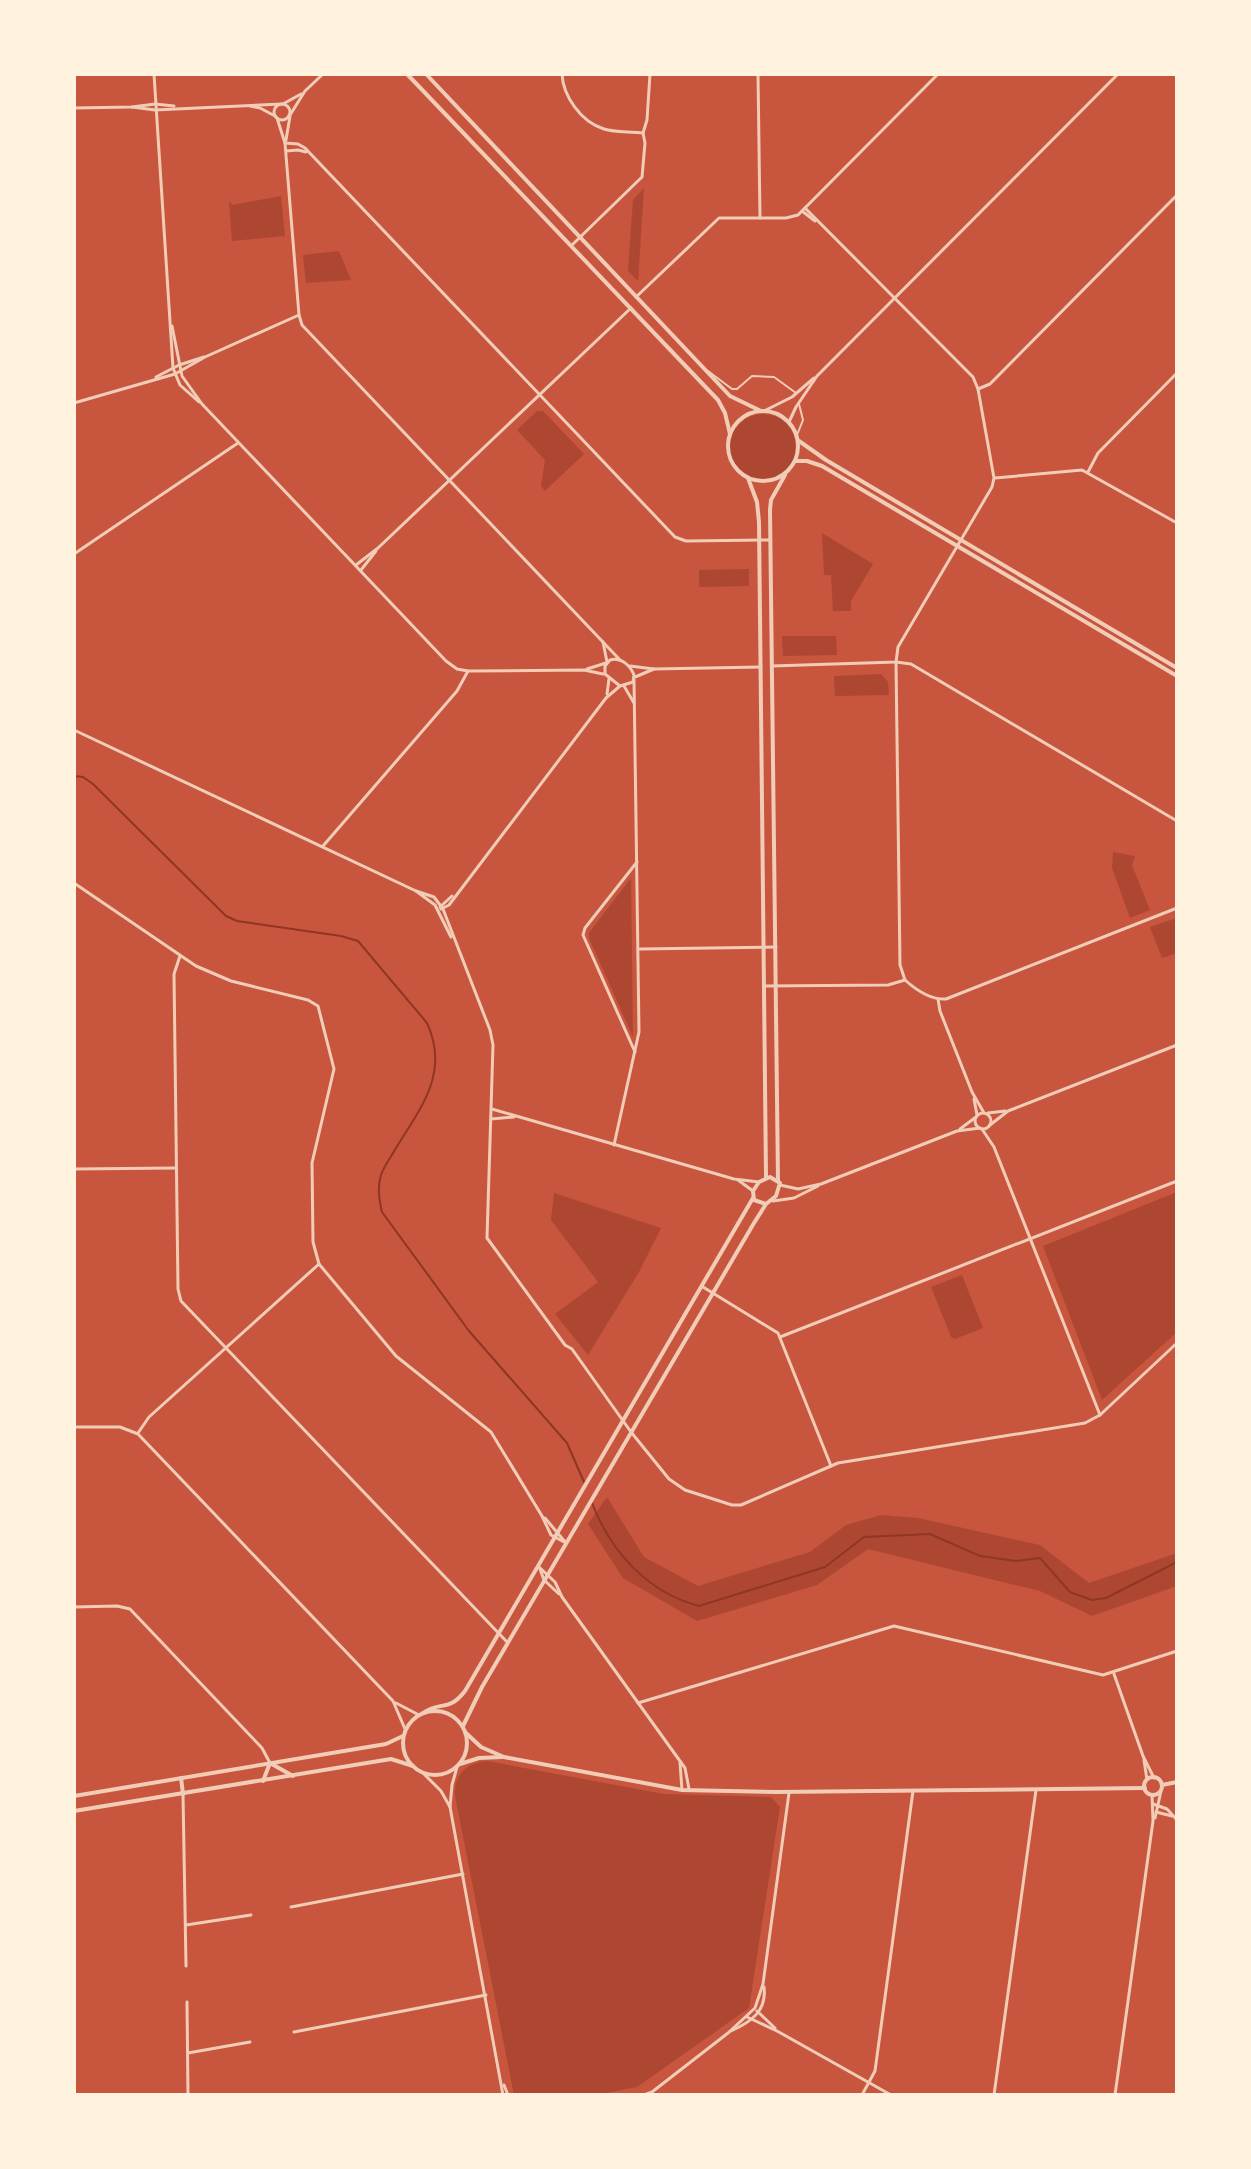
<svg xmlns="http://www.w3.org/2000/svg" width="1251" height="2169" viewBox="0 0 1251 2169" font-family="'Public Sans',sans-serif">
  <rect width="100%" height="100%" fill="#c8553d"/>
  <!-- green -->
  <g fill="#ae4732">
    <polygon points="644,188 638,281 628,271 633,200"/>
    <polygon points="281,196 285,236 232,241 229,201 232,205"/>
    <polygon points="339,251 351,280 306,283 303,255"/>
    <polygon points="537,411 543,411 584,454 545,491 541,486 545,460 517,430"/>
    <circle cx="763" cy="447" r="33"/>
    <polygon points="822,533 873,564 851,601 851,611 833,611 831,575 824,575"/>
    <polygon points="749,569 749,586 699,587 699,570"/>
    <polygon points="782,636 836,636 837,655 783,656"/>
    <polygon points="881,674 888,682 889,695 835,696 834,676"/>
    <polygon points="1113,852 1135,856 1132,865 1150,910 1130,918 1112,868"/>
    <polygon points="631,878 633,1037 589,938 589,933"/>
    <polygon points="1177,918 1177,953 1162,958 1150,927"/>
    <polygon points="1177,1192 1177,1332 1102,1400 1043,1246"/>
    <polygon points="554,1193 661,1228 639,1272 588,1355 555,1314 598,1282 551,1220"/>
    <polygon points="962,1275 983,1328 955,1339 951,1337 931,1287"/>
    <polygon points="607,1497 644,1557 698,1586 810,1552 846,1525 881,1515 918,1518 1040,1545 1089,1583 1177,1553 1177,1586 1092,1616 1040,1591 868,1549 817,1585 697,1621 623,1578 588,1524"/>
    <path d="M487,1761L664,1794L771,1797L780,1807L749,2008L637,2087L595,2095H514L455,1796C454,1775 465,1763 487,1761Z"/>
  </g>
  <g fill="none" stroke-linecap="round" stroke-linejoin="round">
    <!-- stream -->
    <g stroke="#8f3625" stroke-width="2">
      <path d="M74,776L83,777L93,784L226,916L237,921L341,936L358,941L427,1023C450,1073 421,1107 396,1148C391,1157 384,1166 381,1175C377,1187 379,1200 382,1212L469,1331L567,1443L584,1482"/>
      <path d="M592,1503C611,1552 647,1592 699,1606L825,1567L864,1537L930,1534L980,1556L1016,1561L1040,1558L1070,1592L1092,1600L1106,1598L1177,1562"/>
    </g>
    <!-- service -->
    <g stroke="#f1ccb7" stroke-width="2">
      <polyline points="708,371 732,389 737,389 752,376 774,377 796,393"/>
      <polyline points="797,435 803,420 799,404"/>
    </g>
    <!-- minor -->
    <g stroke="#f1ccb7" stroke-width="3">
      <polyline points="154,74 173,368 180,385 199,402"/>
      <path d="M562,74C563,96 581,122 604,129C616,133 630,131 643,133"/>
      <polyline points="758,74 760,218"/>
      <polyline points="1176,74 1177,76"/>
      <circle cx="282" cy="112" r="8"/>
      <polyline points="283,104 301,94"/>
      <polyline points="250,106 260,108 275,116"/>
      <polyline points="132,107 155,110 282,104"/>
      <polyline points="74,108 132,107 155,104 174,106"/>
      <polyline points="290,115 305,91 323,74"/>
      <polyline points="277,118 285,143 299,315 302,325 620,660"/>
      <polyline points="286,140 290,116"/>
      <polyline points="285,143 298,144 305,148 675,537 686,541 770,540"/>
      <polyline points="286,151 298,150 306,152"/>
      <polyline points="802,211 815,221"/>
      <polyline points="572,245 642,177 645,143 643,133 647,120 650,74"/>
      <polyline points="636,297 719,218 786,218 798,215 938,74"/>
      <polyline points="172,326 182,376 202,404 446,661 457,669 468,671"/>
      <polyline points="156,377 179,365 204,357"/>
      <polyline points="978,389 990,384 1177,195"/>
      <polyline points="74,403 175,374 205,357 299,315"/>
      <polyline points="764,411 792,397 814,378"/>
      <polyline points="789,422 796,407 817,376 1118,74"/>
      <polyline points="1088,472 1098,453 1177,373"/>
      <polyline points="995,478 1082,470 1177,523"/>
      <polyline points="74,554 238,443"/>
      <polyline points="356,565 378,548 631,308"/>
      <polyline points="361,570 376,551"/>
      <polyline points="603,642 607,662"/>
      <polyline points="630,666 654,669 761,667"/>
      <polyline points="772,666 896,662 898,647 992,487 994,478 978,389 973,377 805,208"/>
      <polyline points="587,669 606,663"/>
      <polyline points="635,677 654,669"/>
      <polyline points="624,686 634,703"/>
      <polyline points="607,694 609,679"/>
      <polyline points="74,730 416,891 435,905 451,937"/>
      <polyline points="323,846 457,691 468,671 584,670 603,674"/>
      <polyline points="74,883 196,966 231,981 308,1000 318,1006 334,1069 312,1163 313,1242 319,1264 396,1356 491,1432 542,1516 551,1535 566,1543"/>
      <polyline points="416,891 434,897 443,909 490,1030 493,1045 487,1238 565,1345 572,1349 631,1432 669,1479 685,1490 732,1505 741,1505 838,1463 1085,1423 1100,1415 1177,1343"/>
      <polyline points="440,907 452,896"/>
      <path d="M441,909L449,905L606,698L620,686L633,682L634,675C630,665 621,657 610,660L605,666V674L620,686"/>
      <polyline points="640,949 776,947"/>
      <polyline points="180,956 174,974 178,1289 181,1301 508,1643"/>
      <polyline points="905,980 900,965 896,662 911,664 1177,821"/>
      <path d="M765,986L888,985L905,980C915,989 931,1000 946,999L1177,908"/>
      <polyline points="938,999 940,1011 972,1092 984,1113"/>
      <polyline points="635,1052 583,935 585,928 637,862"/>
      <polyline points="974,1099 977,1115"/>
      <polyline points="492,1109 734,1179 759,1182"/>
      <polyline points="988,1113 1005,1111"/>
      <circle cx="983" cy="1121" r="8"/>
      <polyline points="491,1119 514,1117"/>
      <polyline points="990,1125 1008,1111 1177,1045"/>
      <polyline points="960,1129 976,1117"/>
      <polyline points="982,1129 994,1147 1100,1415"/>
      <polyline points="614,1145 639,1032 634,680"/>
      <polyline points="74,1169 176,1168"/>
      <polyline points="738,1180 753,1191"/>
      <polyline points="780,1185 798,1189 821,1184 957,1131 980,1128"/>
      <polyline points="773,1201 794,1198 818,1186"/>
      <polyline points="703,1287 778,1333 831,1466"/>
      <polyline points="780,1337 1177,1181"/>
      <polyline points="74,1427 120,1427 138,1434 393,1701 405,1729"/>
      <polyline points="138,1433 149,1417 319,1264"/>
      <polyline points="545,1518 566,1543"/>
      <polyline points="539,1567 555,1582 562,1597 685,1768 689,1789"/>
      <polyline points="540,1569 544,1580 559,1594"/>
      <polyline points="74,1607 117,1606 130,1609 262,1748 270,1763"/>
      <polyline points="1114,1674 1143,1756 1154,1778"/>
      <polyline points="396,1703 419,1715"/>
      <polyline points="638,1703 894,1626 1103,1675 1177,1651"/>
      <polyline points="1144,1760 1147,1780"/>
      <polyline points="680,1763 682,1790"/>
      <polyline points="457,1767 452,1785 450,1807 503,2095"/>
      <polyline points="423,1773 441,1791 450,1807"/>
      <polyline points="183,1794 186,1966"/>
      <polyline points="1153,1804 1167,1809 1177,1820"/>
      <polyline points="1156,1812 1172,1816"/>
      <polyline points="1155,1818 1161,1791"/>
      <polyline points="291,1907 463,1874"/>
      <polyline points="186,1925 251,1915"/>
      <polyline points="187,2002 188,2095"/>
      <polyline points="757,2011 775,2028"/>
      <polyline points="747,2017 777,2031 891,2095"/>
      <path d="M731,2031C751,2022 767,2011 764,1987"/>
      <polyline points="294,2032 486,1995"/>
      <polyline points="188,2053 250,2042"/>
      <polyline points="504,2085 508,2095"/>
      <polyline points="644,2095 652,2092 728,2033 755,2008 763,1984 789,1793"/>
      <polyline points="862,2095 875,2071 913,1791"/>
      <polyline points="994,2095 1036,1790"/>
      <polyline points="1115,2095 1153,1821 1152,1795"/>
    </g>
    <!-- tertiary -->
    <g stroke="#f1ccb7" stroke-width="4">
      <polyline points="407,74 718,400 725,413 730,434"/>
      <polyline points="426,74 730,396 761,411"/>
      <circle cx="763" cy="446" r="35"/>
      <polyline points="799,441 826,460 1177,668"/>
      <polyline points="796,461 807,461 822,466 1177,676"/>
      <polyline points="748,478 757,502 759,522 766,1177"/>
      <polyline points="778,1181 770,510 771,500 785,475"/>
      <circle cx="435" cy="1743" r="32"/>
      <path d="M423,1713C441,1700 448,1713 465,1691L753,1198"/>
      <polyline points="463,1726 482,1687 754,1223 766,1204 776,1196 780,1183 770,1177 759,1182 753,1191 754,1200 766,1204"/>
      <polyline points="466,1733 481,1747 504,1757 682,1790 776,1792 1145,1788"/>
      <polyline points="460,1764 479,1758 502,1757"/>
      <circle cx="1153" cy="1786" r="9"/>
      <polyline points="181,1778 183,1794"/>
      <polyline points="263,1781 270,1763 293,1776"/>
      <polyline points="1162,1785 1177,1782"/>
      <polyline points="74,1796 386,1744 403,1736"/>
      <polyline points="74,1811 391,1759 413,1766"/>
    </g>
  </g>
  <!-- border -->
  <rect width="1251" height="2169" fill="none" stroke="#fff3e0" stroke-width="152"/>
</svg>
